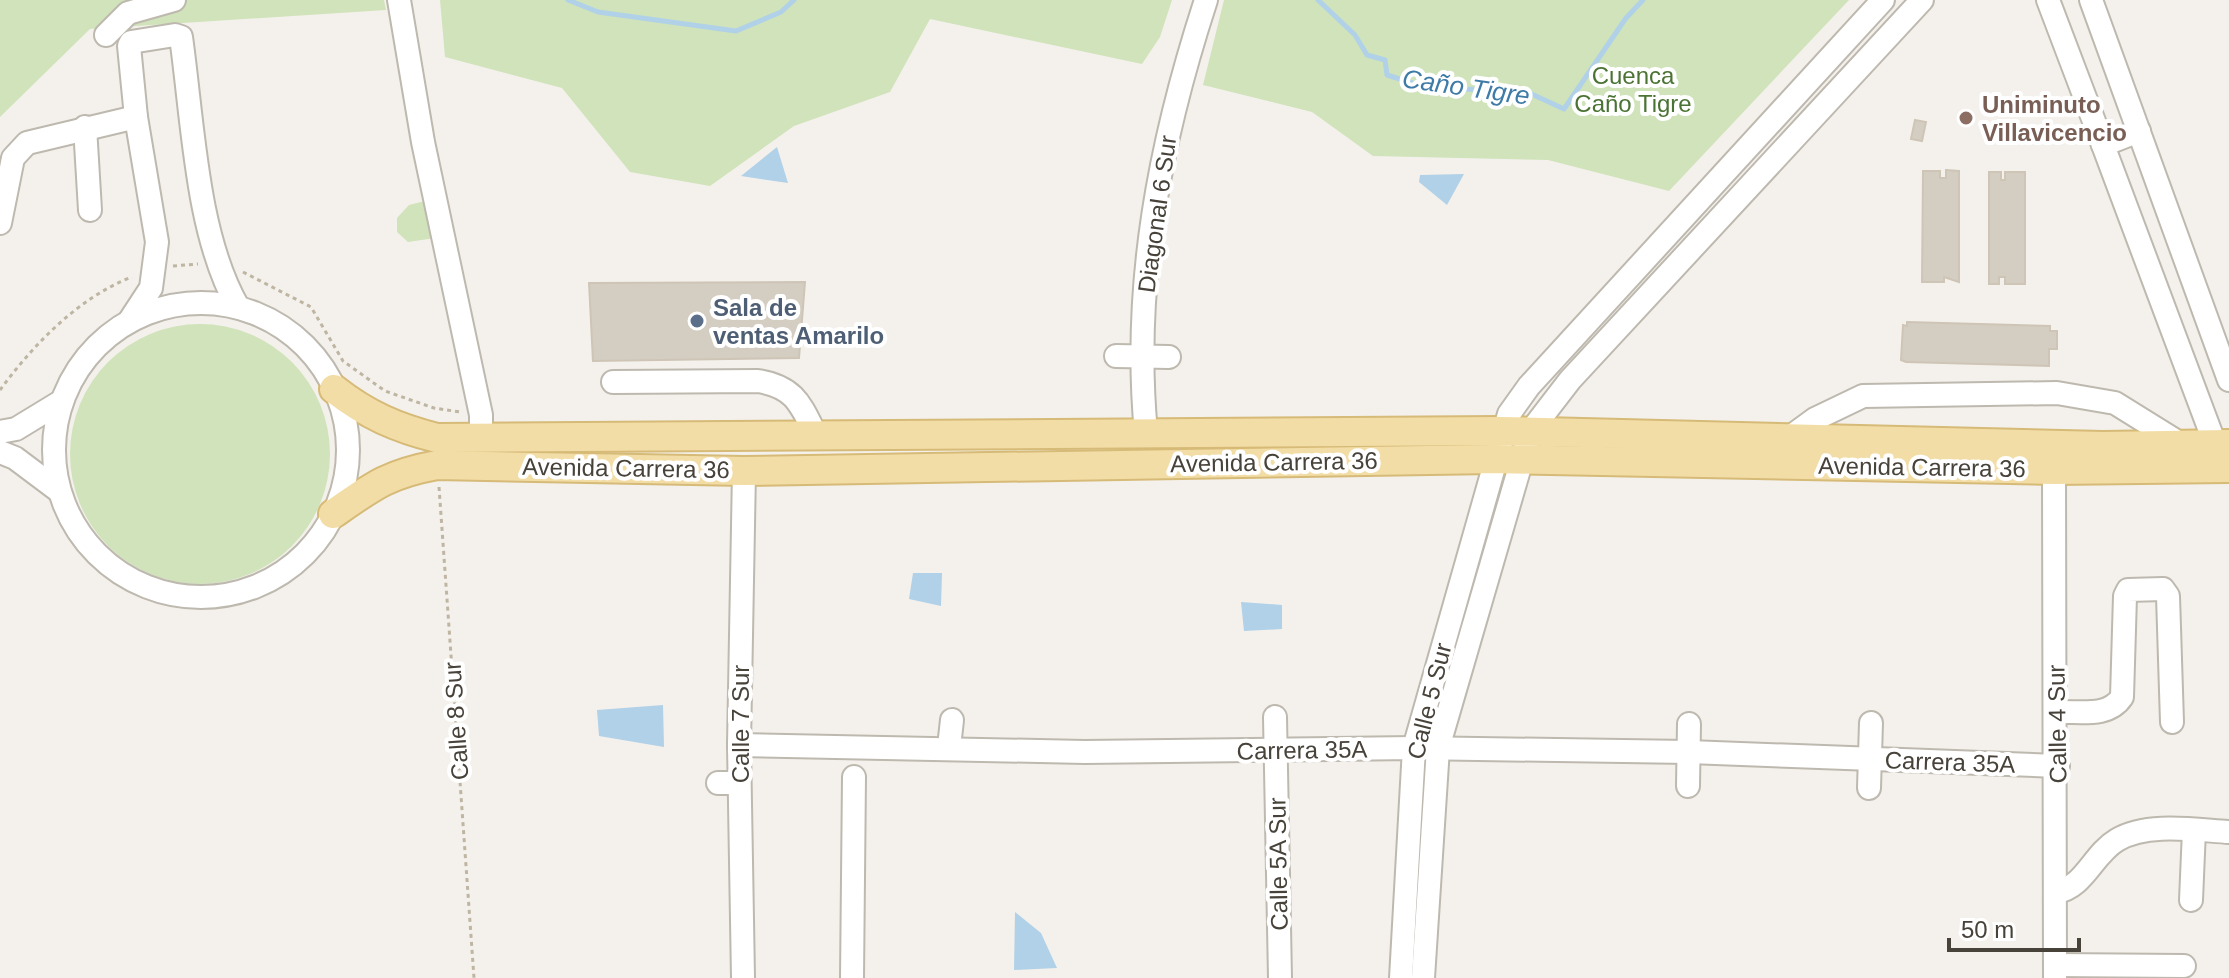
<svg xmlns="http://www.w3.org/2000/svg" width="2229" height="978" viewBox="0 0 2229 978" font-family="Arial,sans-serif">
  <rect width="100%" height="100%" fill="#f4f1ec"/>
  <!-- green -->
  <g fill="#d0e3ba">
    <polygon points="0,0 384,0 386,10 90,29 0,117"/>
    <polygon points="440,0 1172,0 1160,37 1142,64 930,19 890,92 794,126 710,186 630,172 562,88 445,57"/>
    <polygon points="1224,0 1849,0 1669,191 1548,160 1373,156 1312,112 1203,85"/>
    <polygon points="425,201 435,238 408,242 397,232 397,218 409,205"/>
    <circle cx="200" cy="454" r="130"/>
  </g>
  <!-- water -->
  <g fill="#b0d1e8">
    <polygon points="777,147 788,183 741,176"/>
    <polygon points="1464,174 1447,205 1419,182 1420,175"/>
    <polygon points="913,573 942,573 941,606 909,599"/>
    <polygon points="1241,602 1282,605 1282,629 1244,631"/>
    <polygon points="663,705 664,747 599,736 597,710"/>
    <polygon points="1015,912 1041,933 1057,968 1014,970"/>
  </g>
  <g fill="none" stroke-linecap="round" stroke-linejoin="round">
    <!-- stream -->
    <g stroke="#b0d1e8" stroke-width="5">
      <polyline points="568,0 598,12 736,31 781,12 794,0"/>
      <polyline points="1318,0 1355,35 1367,55 1385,60 1387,75 1428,88 1525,91 1564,109 1626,18 1643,0"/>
    </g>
  </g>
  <!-- building -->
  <g fill="#d4cdc2" stroke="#cec5b6" stroke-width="2">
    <polygon points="1915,120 1926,122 1922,141 1911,139"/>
    <polygon points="1946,170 1959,171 1959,282 1944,277 1944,282 1922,282 1923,171 1940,171 1940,178 1946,178"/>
    <polygon points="1989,172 2001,172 2001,180 2005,180 2005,172 2025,172 2025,284 2005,284 2005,277 1999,277 1999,284 1989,284"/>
    <polygon points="805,282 799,358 593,361 589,283"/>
    <polygon points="1907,322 2050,326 2050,331 2057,331 2057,349 2049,349 2049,366 1906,362 1901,360 1903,325 1907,326"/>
  </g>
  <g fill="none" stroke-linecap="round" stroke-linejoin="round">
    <!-- minor casing -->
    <g stroke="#beb9af" stroke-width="26">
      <g id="minor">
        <polyline points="399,0 423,142 481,415 481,438"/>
        <polyline points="2048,0 2103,145"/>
        <polyline points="2091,0 2229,380"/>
        <polyline points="106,35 128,13 174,0"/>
        <polyline points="85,127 90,210"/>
        <polyline points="2139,131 2103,145 2215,444"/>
        <polyline points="0,223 13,158 27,143 136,117"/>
        <circle cx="201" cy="450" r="147"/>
        <path d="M130,320L151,288L157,242L136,117L129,46L131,42L175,35L181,37C193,121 196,234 238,307"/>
        <polyline points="1116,356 1169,357"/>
        <path d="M613,382L758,381C796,387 801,406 817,437"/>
        <polyline points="0,432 16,429 62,401"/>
        <path d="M1146,433C1132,284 1160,141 1206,0"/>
        <polyline points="1789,438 1815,419 1863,396 2057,393 2115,403 2181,444"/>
        <polyline points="0,452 15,458 59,491"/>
        <polyline points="2054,470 2055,978"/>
        <path d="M2056,712C2080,711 2108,718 2122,697L2125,596L2128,590L2163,589L2168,596L2172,722"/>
        <polyline points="1275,717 1280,978"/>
        <polyline points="739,745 1085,752 1414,748 1689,752 2058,766"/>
        <polyline points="949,747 952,720"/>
        <polyline points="718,783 739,783"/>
        <polyline points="1688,786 1689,724"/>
        <polyline points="1869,788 1871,723"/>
        <path d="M2056,892C2084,888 2093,854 2117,840C2147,822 2195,830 2229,832"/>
        <polyline points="2191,900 2194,830"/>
        <polyline points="2055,965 2184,966"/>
        <polyline points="743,978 739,745 744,471"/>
        <polyline points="852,978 854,777"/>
        <polyline points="1401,978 1414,748 1509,414 1529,386 1883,0"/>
        <polyline points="1423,978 1438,748 1530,432 1570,380 1922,0"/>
      </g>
    </g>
    <!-- major casing -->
    <g stroke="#d6ba77" stroke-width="32">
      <g id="major">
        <path d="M334,389C367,415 397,428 437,438L1501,431L2103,446L2229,444"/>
        <path d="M333,514C373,486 388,474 437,465L744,471L1494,459L2054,470L2229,468"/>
      </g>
    </g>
    <!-- path -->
    <g stroke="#beb5a2" stroke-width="3" stroke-dasharray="4 4" stroke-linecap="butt">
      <polyline points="173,266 198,264"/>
      <polyline points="243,272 311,307 343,361 385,391 434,408 460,412"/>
      <path d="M0,390C33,345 79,297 132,277"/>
      <polyline points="439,487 474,978"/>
    </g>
    <!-- minor -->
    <use href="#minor" stroke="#fff" stroke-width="22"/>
    <!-- major -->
    <use href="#major" stroke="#f3dda6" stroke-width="28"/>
  </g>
  <!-- markers -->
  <circle fill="#8d6e63" stroke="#fff" stroke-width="3" cx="1966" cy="118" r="8"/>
  <circle fill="#5c6f8a" stroke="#fff" stroke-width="3" cx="697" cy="321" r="8"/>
  <g text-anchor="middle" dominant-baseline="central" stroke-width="8" stroke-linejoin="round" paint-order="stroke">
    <!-- park labels -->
    <g font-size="24" fill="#4b7334" stroke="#fff">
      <text x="1633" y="75">Cuenca<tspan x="1633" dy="28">Caño Tigre</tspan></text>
    </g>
    <!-- education labels -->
    <g font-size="24" font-weight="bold" fill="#785e54" stroke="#fff" text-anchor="start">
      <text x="1982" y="104">Uniminuto<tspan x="1982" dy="28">Villavicencio</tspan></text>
    </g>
    <!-- street labels -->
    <g font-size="24" fill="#47423a" stroke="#fff">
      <text transform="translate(1157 214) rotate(-82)">Diagonal 6 Sur</text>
      <text transform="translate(1274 462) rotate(-1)">Avenida Carrera 36</text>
      <text transform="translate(1922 467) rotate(1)">Avenida Carrera 36</text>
      <text transform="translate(626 468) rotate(1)">Avenida Carrera 36</text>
      <text transform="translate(1429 701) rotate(-76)">Calle 5 Sur</text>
      <text transform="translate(456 721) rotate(-94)">Calle 8 Sur</text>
      <text transform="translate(740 724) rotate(-90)">Calle 7 Sur</text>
      <text transform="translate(2057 724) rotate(-91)">Calle 4 Sur</text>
      <text transform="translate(1302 750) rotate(-1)">Carrera 35A</text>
      <text transform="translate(1950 762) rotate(2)">Carrera 35A</text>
      <text transform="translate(1278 864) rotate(-91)">Calle 5A Sur</text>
    </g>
    <!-- service labels -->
    <g font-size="24" font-weight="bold" fill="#4e5e75" stroke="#fff" text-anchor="start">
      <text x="713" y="307">Sala de<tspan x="713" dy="28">ventas Amarilo</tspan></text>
    </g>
    <!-- water labels -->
    <g font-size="26" font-style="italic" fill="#3f7ba7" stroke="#fff">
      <text transform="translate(1466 87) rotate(8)">Caño Tigre</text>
    </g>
  </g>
  <!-- scale -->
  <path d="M1949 938v12h130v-12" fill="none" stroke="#47423a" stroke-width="4"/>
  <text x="1961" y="938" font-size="24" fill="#47423a" stroke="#ffffff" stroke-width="6" paint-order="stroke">50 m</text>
</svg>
